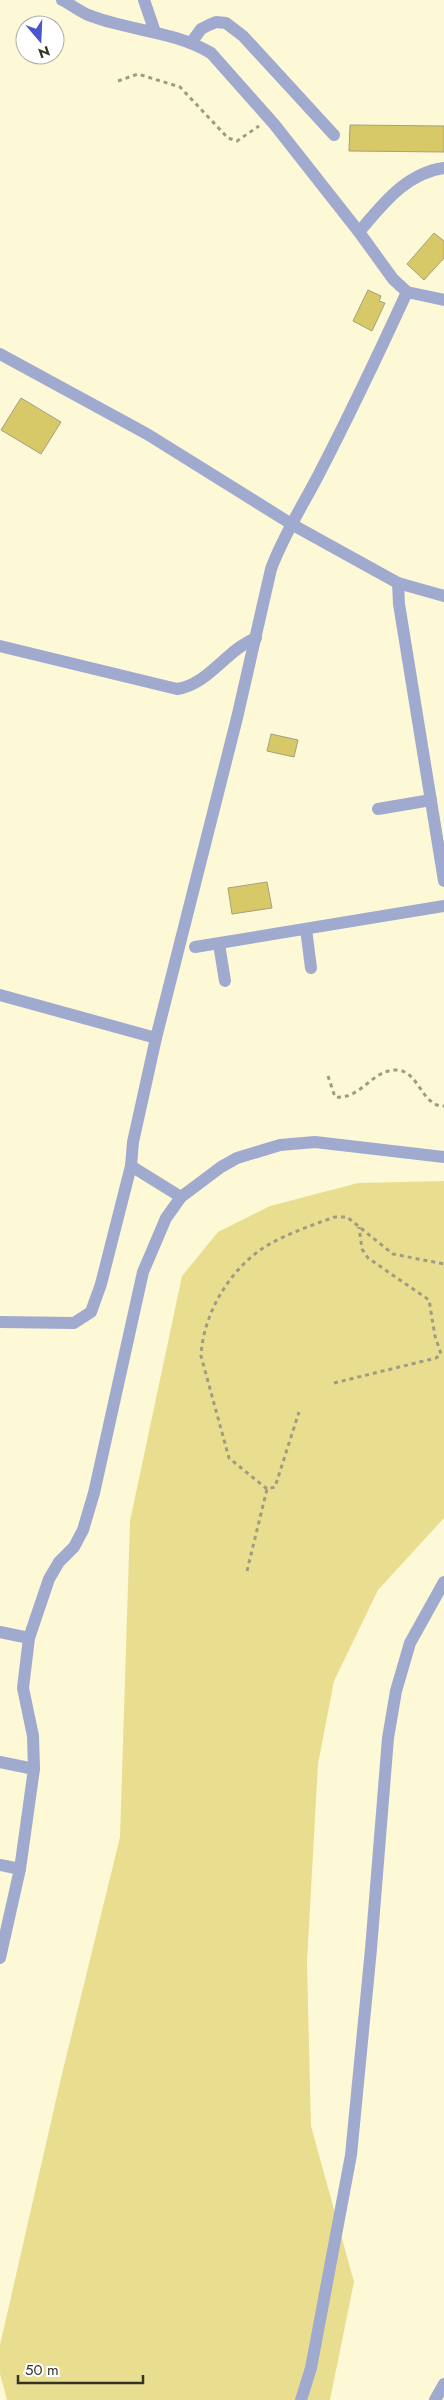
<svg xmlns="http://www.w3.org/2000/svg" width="444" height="2400" viewBox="0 0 444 2400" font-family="Jost,sans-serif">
  <rect width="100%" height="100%" fill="#fdf9d7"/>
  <!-- green -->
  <polygon fill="#e9de90" points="444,1181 444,1518 378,1590 334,1681 318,1764 307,1962 311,2126 354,2282 330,2400 7,2400 0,2374 0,2345 61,2078 120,1837 130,1521 182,1276 218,1232 270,1206 358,1183"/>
  <!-- building -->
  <g fill="#d7c967" stroke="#a4a080">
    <polygon points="350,125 444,126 444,152 349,151"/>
    <polygon points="434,233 444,241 444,258 424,280 407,264"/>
    <polygon points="368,290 381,296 379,301 385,303 372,331 353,321"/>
    <polygon points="21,398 61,422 41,454 1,430"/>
    <polygon points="271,734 298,740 294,757 267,751"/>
    <polygon points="267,882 272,908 232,914 228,888"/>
  </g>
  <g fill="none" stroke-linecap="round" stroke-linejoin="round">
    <!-- path -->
    <g stroke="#9e9c83" stroke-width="3" stroke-dasharray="4 4" stroke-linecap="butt">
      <polyline points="118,81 138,74 180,87 228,138 237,141 259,126"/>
      <path d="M328,1076L335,1097C361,1100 372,1069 397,1070C419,1071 422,1107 444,1106"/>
      <polyline points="334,1383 436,1358 441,1354 435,1336 429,1300 368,1258 362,1249 359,1227"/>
      <path d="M267,1489L229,1458L201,1356C203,1313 231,1267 268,1245C289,1233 312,1225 335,1217H347L393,1254L444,1264"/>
      <polyline points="247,1571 267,1489 275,1487 299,1412"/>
    </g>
    <!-- minor -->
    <g stroke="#a0aacf" stroke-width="12">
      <path d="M62,0C70,4 78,10 86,14C126,31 173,30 211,53L274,124L359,232L393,279L407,292L444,300"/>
      <polyline points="144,0 155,32"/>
      <polyline points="191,43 201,29 209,25 216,22 226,23 243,36 334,135"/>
      <path d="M359,232C382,205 406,173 444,168"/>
      <polyline points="0,354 147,434 293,525 398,583 444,596"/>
      <polyline points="398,583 399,604 444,881"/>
      <path d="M0,646L177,689C209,684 226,650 256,638"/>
      <polyline points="378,809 431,800"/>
      <polyline points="306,929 311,968"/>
      <polyline points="219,944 225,981"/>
      <polyline points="195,947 444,906"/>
      <polyline points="0,995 156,1038"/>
      <polyline points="131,1166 181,1197"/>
      <path d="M0,1322L74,1323L91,1312L101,1284L131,1166L133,1142L156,1038L237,718L271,569C283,536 303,505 319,474C350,414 379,353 407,292"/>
      <polyline points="0,1632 29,1638"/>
      <polyline points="0,1762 34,1769"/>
      <polyline points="0,1865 20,1869"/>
      <polyline points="0,1958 20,1869 34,1769 33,1736 23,1688 29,1638 49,1579 59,1562 74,1547 83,1530 94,1493 143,1272 166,1218 181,1197 221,1167 237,1158 280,1145 315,1142 444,1157"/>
      <polyline points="301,2400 311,2368 351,2155 371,1949 388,1738 396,1691 410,1643 444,1582"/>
      <polyline points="435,2400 444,2384"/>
    </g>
  </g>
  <!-- north arrow -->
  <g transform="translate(40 40) rotate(161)"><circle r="24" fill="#ffffff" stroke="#aeada8"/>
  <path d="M0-4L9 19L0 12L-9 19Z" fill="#4958cd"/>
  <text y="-8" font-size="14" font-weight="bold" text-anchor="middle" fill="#343325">N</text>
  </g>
  <!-- scale -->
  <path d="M18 2375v8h125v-8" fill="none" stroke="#343325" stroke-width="2.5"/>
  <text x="25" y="2375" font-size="15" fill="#343325" stroke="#ffffff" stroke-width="4" paint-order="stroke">50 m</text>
</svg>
